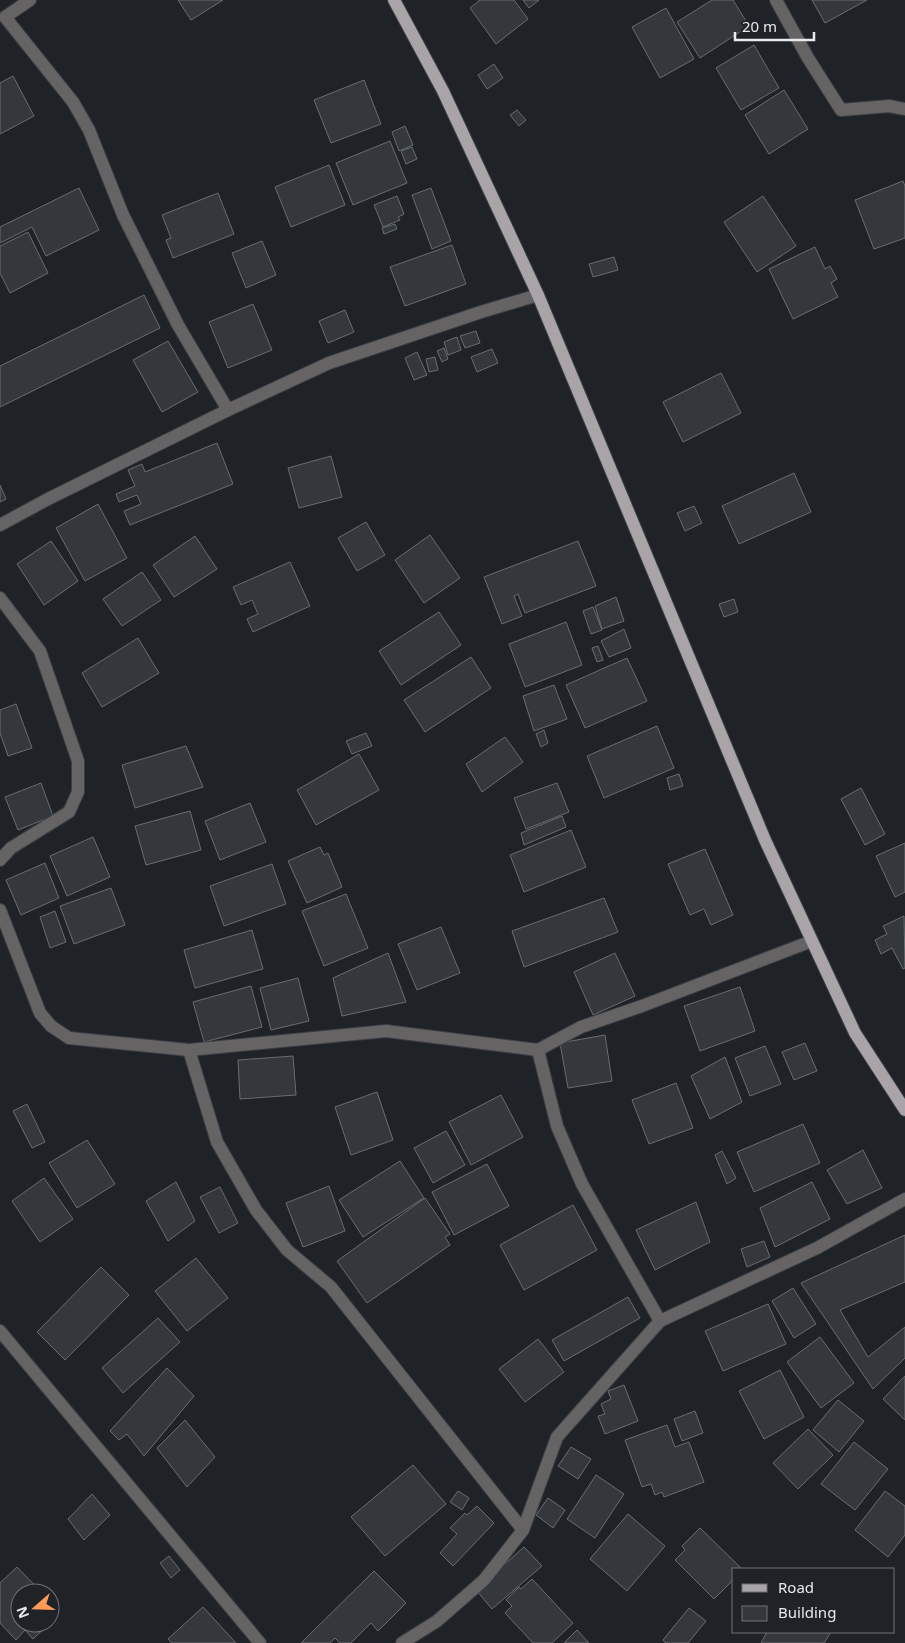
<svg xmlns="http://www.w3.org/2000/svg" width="905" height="1643" viewBox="0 0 905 1643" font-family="'Noto Sans',sans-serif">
  <rect width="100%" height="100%" fill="#1f2328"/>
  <!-- building -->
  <g fill="#34383d" stroke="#686d72">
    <polygon points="178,0 223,0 191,20"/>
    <polygon points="480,0 514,0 528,19 496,44 470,8"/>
    <polygon points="523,0 539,0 529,8"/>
    <polygon points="712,0 733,0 749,26 700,58 677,22"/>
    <polygon points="812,0 867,0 825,23"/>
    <polygon points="666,8 694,59 660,78 632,27"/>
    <polygon points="754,45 779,88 741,110 716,68"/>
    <polygon points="494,64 503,78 487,89 478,75"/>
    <polygon points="13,76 34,116 0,134 0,83"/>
    <polygon points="364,80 381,124 331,143 314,100"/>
    <polygon points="784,90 808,129 769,154 745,115"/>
    <polygon points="517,110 526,120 519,126 510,115"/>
    <polygon points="405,126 413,145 399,151 392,132"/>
    <polygon points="390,141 407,183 353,205 336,163"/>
    <polygon points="412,147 417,159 406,164 401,151"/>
    <polygon points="329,165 345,205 291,227 275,187"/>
    <polygon points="903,181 905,186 905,238 874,249 855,200"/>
    <polygon points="79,188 99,230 46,256 32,227 0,243 0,227"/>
    <polygon points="431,188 451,241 432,249 412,195"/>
    <polygon points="218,193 234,234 173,258 166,240 171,238 162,215"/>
    <polygon points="397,196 404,214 398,217 400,220 383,227 374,205"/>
    <polygon points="763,196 796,246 757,272 724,222"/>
    <polygon points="395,224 397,229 384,234 382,228"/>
    <polygon points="28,232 48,273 10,293 0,273 0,246"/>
    <polygon points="262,241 276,275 246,288 232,253"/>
    <polygon points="452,245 466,284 405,306 390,267"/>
    <polygon points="815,247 825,269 830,266 837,279 831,283 838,297 793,319 769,269"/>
    <polygon points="614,257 618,270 593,277 589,264"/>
    <polygon points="144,295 160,328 0,407 0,366"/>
    <polygon points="253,304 272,350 228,368 209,322"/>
    <polygon points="345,310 354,332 328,343 319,321"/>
    <polygon points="476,331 480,343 465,348 460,336"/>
    <polygon points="457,337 461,350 448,355 444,342"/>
    <polygon points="168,341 198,392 162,412 133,360"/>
    <polygon points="444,348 448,359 442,362 437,351"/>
    <polygon points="492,349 498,363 477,372 471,357"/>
    <polygon points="417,352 427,375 414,380 405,358"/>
    <polygon points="435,357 438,370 429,372 426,359"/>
    <polygon points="721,373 741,413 683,442 663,402"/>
    <polygon points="217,443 233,484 130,525 124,511 141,504 137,495 119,502 116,494 135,486 128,470 142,464 145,472"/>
    <polygon points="331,456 342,497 299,508 288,468"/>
    <polygon points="794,473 811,512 739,544 722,506"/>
    <polygon points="0,485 6,499 0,502"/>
    <polygon points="98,504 127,558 85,581 56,528"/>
    <polygon points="694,506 702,523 685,531 677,513"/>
    <polygon points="366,522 385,555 357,571 338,538"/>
    <polygon points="430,535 460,578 424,603 395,560"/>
    <polygon points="195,536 217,569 174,597 153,565"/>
    <polygon points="51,541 78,581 44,605 17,564"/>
    <polygon points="578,541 596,586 525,613 518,594 514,596 522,616 502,624 484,577"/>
    <polygon points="290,562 310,606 253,632 247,619 258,614 252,600 241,605 233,587"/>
    <polygon points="142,572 161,600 122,626 103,599"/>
    <polygon points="616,597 624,621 602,629 595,606"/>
    <polygon points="734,599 738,612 724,617 719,604"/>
    <polygon points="593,607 602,630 591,634 583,611"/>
    <polygon points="439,612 461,645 401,685 379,651"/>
    <polygon points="566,622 582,665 525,687 509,644"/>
    <polygon points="624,629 631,648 609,657 601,641"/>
    <polygon points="138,638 159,673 102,707 82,673"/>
    <polygon points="598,646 603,660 597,662 592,648"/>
    <polygon points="471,657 491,688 425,732 404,700"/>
    <polygon points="627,658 647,701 585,728 566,685"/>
    <polygon points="554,685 567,719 534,731 523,696"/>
    <polygon points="16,704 32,748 8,756 0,733 0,710"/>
    <polygon points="657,726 674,768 604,798 587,756"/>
    <polygon points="544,730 548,743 541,747 536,734"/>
    <polygon points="366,733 372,746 352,754 346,741"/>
    <polygon points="505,737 523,762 482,792 466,764"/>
    <polygon points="186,746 203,787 135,808 122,765"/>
    <polygon points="359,754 379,790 316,825 297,790"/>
    <polygon points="679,774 683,786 670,790 667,778"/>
    <polygon points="41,783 53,816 18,830 5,797"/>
    <polygon points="557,783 569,812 526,829 514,798"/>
    <polygon points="861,788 885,834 865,845 841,799"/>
    <polygon points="250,803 266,842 220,860 205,821"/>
    <polygon points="190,811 201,850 146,865 135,826"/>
    <polygon points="562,816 566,827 524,845 521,833"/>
    <polygon points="571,830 586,867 524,892 510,855"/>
    <polygon points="93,837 110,877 67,896 50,856"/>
    <polygon points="905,843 905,892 895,897 876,856"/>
    <polygon points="320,847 324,855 328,853 342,887 307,903 288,861"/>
    <polygon points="705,849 733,915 711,925 704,909 690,915 668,864"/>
    <polygon points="45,863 59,898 21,915 6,880"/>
    <polygon points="272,864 286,904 224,926 210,886"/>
    <polygon points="111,888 125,925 74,944 60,906"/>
    <polygon points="346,894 368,948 324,966 302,911"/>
    <polygon points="604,898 618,932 524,967 512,931"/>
    <polygon points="55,911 66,942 50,948 40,917"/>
    <polygon points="904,916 905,968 903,969 892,948 881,954 875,940 887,934 883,926"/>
    <polygon points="441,927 460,973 417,990 398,944"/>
    <polygon points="252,930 263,969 195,988 184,950"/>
    <polygon points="388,953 406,1002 342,1016 333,978"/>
    <polygon points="615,953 635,996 593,1015 574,972"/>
    <polygon points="298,978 309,1021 271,1030 260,988"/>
    <polygon points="251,986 262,1027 204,1042 193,1002"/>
    <polygon points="740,987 755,1031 700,1051 684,1006"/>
    <polygon points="605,1035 612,1081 568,1088 560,1043"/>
    <polygon points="805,1043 817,1071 794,1080 782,1052"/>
    <polygon points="765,1046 781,1084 750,1096 735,1058"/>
    <polygon points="293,1056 296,1095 240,1099 238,1060"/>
    <polygon points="725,1057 742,1102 710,1119 691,1076"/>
    <polygon points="676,1083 693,1128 649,1144 632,1100"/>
    <polygon points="377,1092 393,1140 351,1155 335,1107"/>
    <polygon points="501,1095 523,1137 471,1165 449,1122"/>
    <polygon points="27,1104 45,1142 32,1148 13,1111"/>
    <polygon points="803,1124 820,1163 754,1192 737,1152"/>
    <polygon points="446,1131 465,1165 433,1183 414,1148"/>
    <polygon points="87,1140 115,1184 77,1208 49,1163"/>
    <polygon points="863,1150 882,1188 847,1204 827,1170"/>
    <polygon points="722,1151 736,1178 727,1184 715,1155"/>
    <polygon points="400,1161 424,1198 363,1237 339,1200"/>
    <polygon points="487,1164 509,1206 454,1235 432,1192"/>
    <polygon points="44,1178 73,1219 40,1242 12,1201"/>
    <polygon points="176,1182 195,1221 168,1241 146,1201"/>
    <polygon points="812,1182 830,1219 775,1247 760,1208"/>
    <polygon points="329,1186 345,1231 303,1247 286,1203"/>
    <polygon points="220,1187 238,1223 219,1233 200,1197"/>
    <polygon points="425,1198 450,1234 445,1237 450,1245 367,1303 337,1261"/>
    <polygon points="696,1202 710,1242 655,1270 636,1230"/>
    <polygon points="573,1205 597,1250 524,1290 500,1245"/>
    <polygon points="905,1235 905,1282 840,1310 868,1357 905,1327 905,1358 873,1389 801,1283"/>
    <polygon points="764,1241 770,1257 747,1267 741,1249"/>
    <polygon points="196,1258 228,1298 187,1331 155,1291"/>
    <polygon points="101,1267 129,1295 65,1360 37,1332"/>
    <polygon points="793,1288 816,1324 794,1338 772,1301"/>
    <polygon points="628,1297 640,1318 564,1361 552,1340"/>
    <polygon points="768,1304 786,1344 723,1371 705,1331"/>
    <polygon points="158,1318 180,1342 123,1393 102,1368"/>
    <polygon points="820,1337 854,1383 821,1408 787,1362"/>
    <polygon points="538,1339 564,1372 525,1402 499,1369"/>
    <polygon points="167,1368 194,1396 144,1456 127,1434 119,1440 110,1431"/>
    <polygon points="780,1370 804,1417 764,1439 739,1391"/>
    <polygon points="905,1376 905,1420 883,1399"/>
    <polygon points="624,1385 638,1421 605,1434 598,1416 605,1414 601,1404 611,1399 608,1391"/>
    <polygon points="838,1400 864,1421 839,1452 813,1430"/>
    <polygon points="695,1411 703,1433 682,1441 674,1419"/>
    <polygon points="185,1420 215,1457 187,1487 157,1448"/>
    <polygon points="667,1425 675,1447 689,1442 704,1482 664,1497 662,1492 655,1495 651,1484 642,1487 625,1440"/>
    <polygon points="808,1429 833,1455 798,1489 773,1463"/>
    <polygon points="854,1442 888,1469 855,1510 821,1484"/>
    <polygon points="571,1447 591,1459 578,1479 558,1466"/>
    <polygon points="413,1465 446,1504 385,1556 351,1517"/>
    <polygon points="596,1475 624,1494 595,1538 567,1519"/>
    <polygon points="458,1491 469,1498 462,1510 450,1502"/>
    <polygon points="885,1491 905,1506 905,1535 888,1557 855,1530"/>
    <polygon points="92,1494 110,1515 84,1540 68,1519"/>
    <polygon points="548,1498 565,1510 553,1528 536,1515"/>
    <polygon points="477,1506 494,1523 453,1566 440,1553 457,1534 450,1528 465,1513 467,1515"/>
    <polygon points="628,1514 665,1546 627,1591 590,1559"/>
    <polygon points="700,1528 742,1569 734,1569 734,1579 714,1599 675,1560 685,1550 682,1546"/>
    <polygon points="524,1547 542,1566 492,1609 476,1590"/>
    <polygon points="169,1556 180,1570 171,1578 160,1563"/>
    <polygon points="17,1567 42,1593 20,1593 20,1623 50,1623 33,1639 25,1630 16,1640 0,1623 0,1583"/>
    <polygon points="374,1571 406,1603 378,1631 371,1623 351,1643 340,1643 335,1638 330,1643 301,1643"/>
    <polygon points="532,1579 573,1623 552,1643 533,1643 505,1613 512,1606 506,1600 519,1587 521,1589"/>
    <polygon points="203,1607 236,1643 172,1643 168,1639"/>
    <polygon points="689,1608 706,1621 688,1643 666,1643 663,1640"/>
    <polygon points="577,1630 589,1643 564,1643"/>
    <polygon points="767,1632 831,1632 824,1643 761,1643"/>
  </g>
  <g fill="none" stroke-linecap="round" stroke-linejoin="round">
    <!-- minor casing -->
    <g stroke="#3b3f44" stroke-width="14">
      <g id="minor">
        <polyline points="30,0 5,17 73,102 89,130 123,215 178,325 228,410"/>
        <polyline points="776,0 808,58 841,110 889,106 905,109"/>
        <polyline points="0,525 48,499 228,410 329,363 481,312 538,295"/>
        <polyline points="0,598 40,651 78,761 78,792 69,812 11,848 0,860"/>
        <polyline points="0,910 40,1013 51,1026 69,1038 189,1050 386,1031 538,1050 581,1027 642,1006 812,941"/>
        <polyline points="189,1050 217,1142 256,1210 287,1250 331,1287 523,1530"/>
        <polyline points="538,1050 557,1126 582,1184 660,1321"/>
        <polyline points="0,1331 260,1643"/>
        <polyline points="402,1643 437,1621 484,1580 523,1530 557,1437 660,1321 817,1248 905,1199"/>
      </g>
    </g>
    <!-- major casing -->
    <g stroke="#3b3f44" stroke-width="14">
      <polyline id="major" points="394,0 443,91 538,295 765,840 855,1033 905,1110"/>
    </g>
    <!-- minor -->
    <use href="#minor" stroke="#666365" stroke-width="12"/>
    <!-- major -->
    <use href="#major" stroke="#aaa4a8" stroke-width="12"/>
  </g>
  <!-- legend -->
  <rect x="732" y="1568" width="162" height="65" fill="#1f2328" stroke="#6f7377"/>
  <rect x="742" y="1584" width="25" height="8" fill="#aaa4a8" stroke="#6f7377"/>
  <text x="778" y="1593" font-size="15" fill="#e8eaed">Road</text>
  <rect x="742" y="1606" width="25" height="15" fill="#34383d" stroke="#6f7377"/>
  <text x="778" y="1618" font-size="15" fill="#e8eaed">Building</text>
  <!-- north arrow -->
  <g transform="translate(35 1608) rotate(250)"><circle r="24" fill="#1f2328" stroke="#6f7377"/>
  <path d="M0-4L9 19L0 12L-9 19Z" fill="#fe9c57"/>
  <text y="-8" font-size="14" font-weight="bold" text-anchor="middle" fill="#e8eaed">N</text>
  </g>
  <!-- scale -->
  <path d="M735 32v8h79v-8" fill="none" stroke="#e8eaed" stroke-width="2.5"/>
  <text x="742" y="32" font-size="15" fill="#e8eaed" stroke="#1f2328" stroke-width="4" paint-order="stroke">20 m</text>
</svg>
